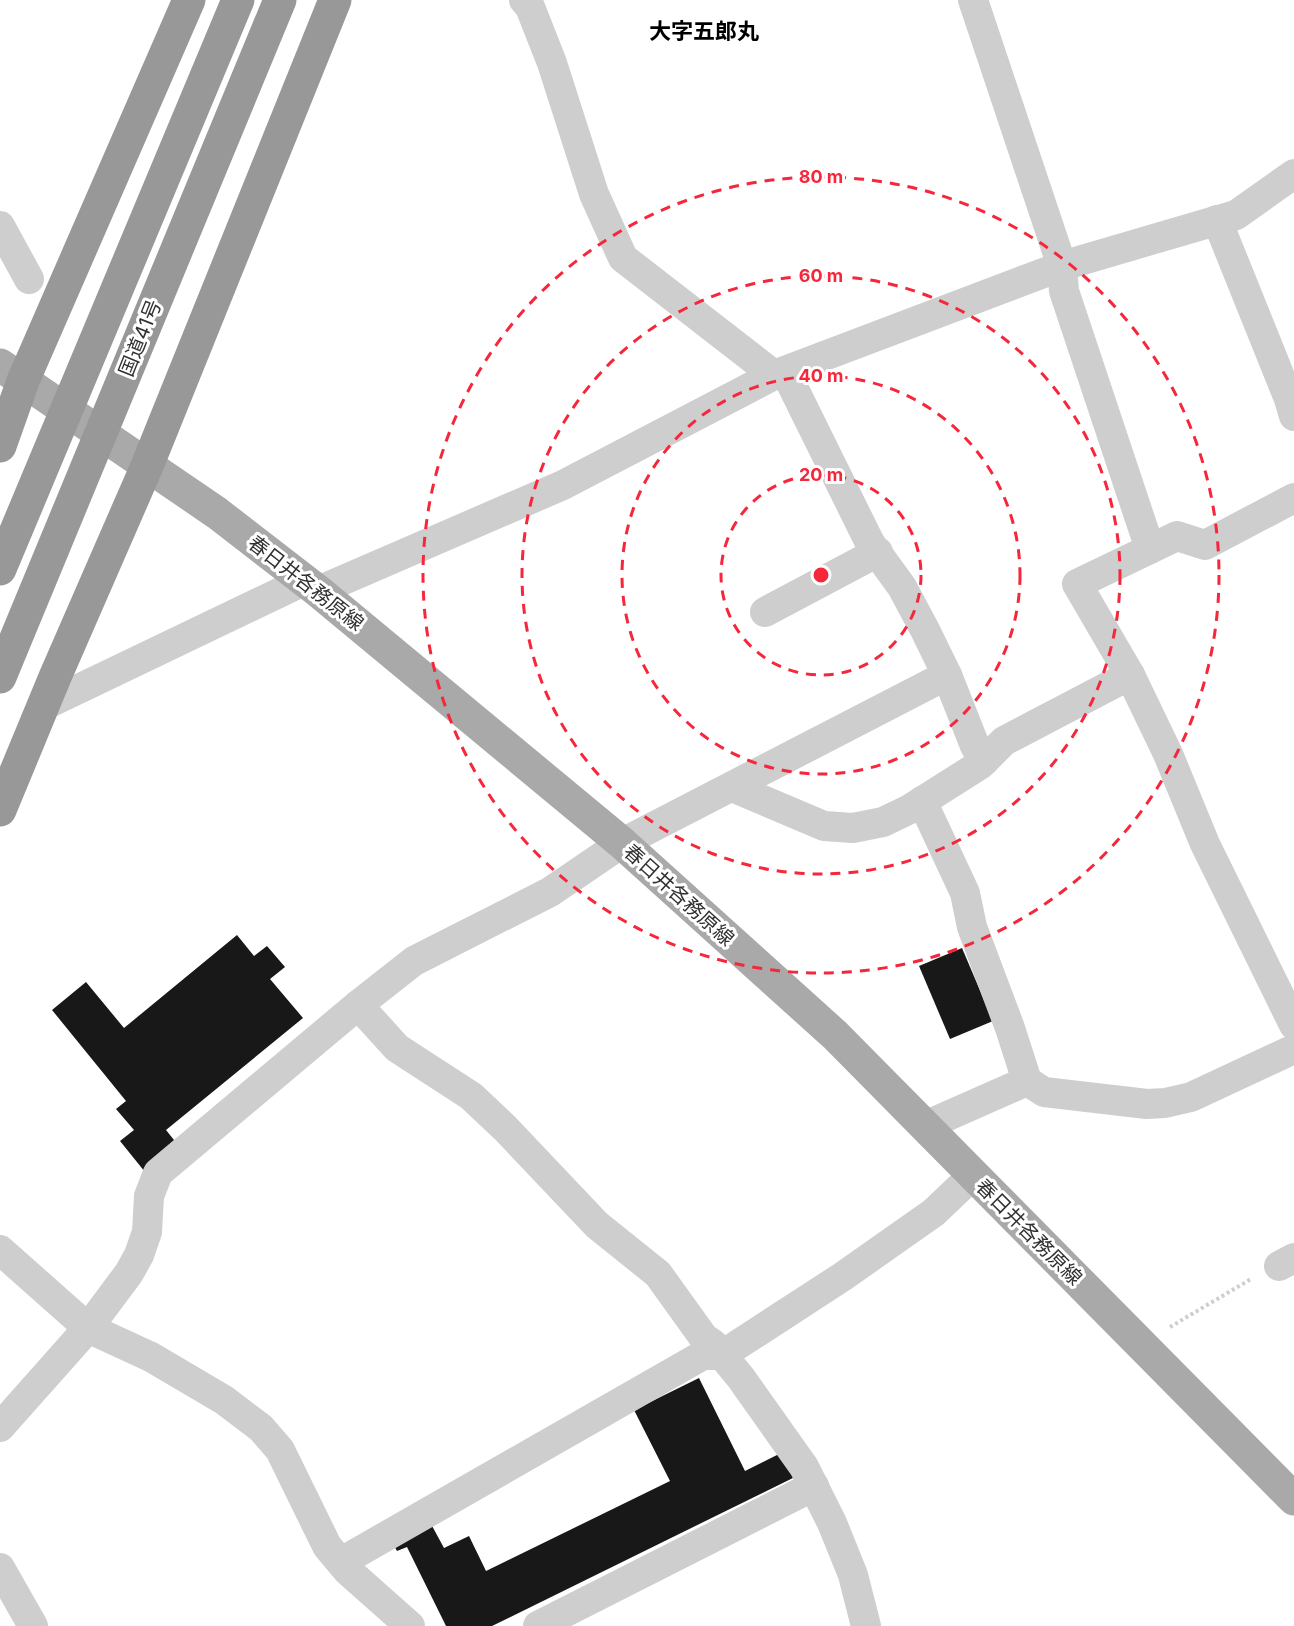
<svg xmlns="http://www.w3.org/2000/svg" width="1294" height="1626" viewBox="0 0 1294 1626" font-family="Inter,'Noto Sans JP',sans-serif">
  <rect width="100%" height="100%" fill="#fff"/>
  <!-- building -->
  <g fill="#181818">
    <polygon points="237,935 254,956 267,946 285,967 270,979 303,1018 166,1130 178,1145 145,1172 120,1141 134,1130 116,1109 126,1101 52,1010 86,982 124,1028"/>
    <polygon points="962,948 993,1021 950,1039 919,966"/>
    <polygon points="699,1378 745,1471 785,1451 797,1476 492,1626 446,1626 407,1547 397,1551 393,1544 431,1524 444,1548 469,1536 486,1571 670,1481 634,1410"/>
  </g>
  <g fill="none" stroke-linecap="round" stroke-linejoin="round">
    <!-- path -->
    <polyline stroke="#cecece" stroke-width="4" stroke-dasharray="3 3" stroke-linecap="butt" points="1170,1327 1251,1279"/>
    <!-- street -->
    <g stroke="#cecece" stroke-width="30">
      <polyline points="524,0 530,7 552,63 594,194 623,258 774,375"/>
      <polyline points="973,0 1062,266 1064,291 1150,549"/>
      <polyline points="1217,220 1289,399 1294,416"/>
      <polyline points="0,226 29,279"/>
      <polyline points="785,371 870,543 902,587 925,630 947,675 975,746 984,761"/>
      <polyline points="1294,498 1205,545 1177,536 1077,584 1130,675 1168,754 1205,844 1294,1025"/>
      <polyline points="318,591 563,485 774,375 1062,266 1236,215 1294,174"/>
      <polyline points="765,612 878,552"/>
      <polyline points="43,706 304,581"/>
      <polyline points="732,787 824,826 853,828 883,822 910,809 981,764 1004,741 1130,675"/>
      <polyline points="922,801 965,893 972,927 1010,1028 1027,1081"/>
      <polyline points="358,1005 397,1048 471,1096 505,1128 597,1225 658,1274 704,1338 713,1344 717,1355"/>
      <polyline points="925,1126 1027,1081 1044,1092 1147,1104 1165,1103 1191,1097 1294,1049"/>
      <polyline points="0,1250 88,1328 151,1357 224,1400 261,1428 280,1450 327,1546 348,1571 410,1626"/>
      <polyline points="1279,1266 1294,1258"/>
      <polyline points="0,1427 88,1328 129,1273 139,1255 147,1232 149,1196 158,1173 358,1005 414,961 550,892 622,843 947,675"/>
      <polyline points="341,1562 703,1355 722,1355"/>
      <polyline points="0,1568 33,1626"/>
      <polyline points="538,1626 814,1486"/>
      <polyline points="866,1626 853,1575 832,1523 804,1467 741,1378 722,1355 842,1277 933,1213 973,1175"/>
    </g>
    <!-- primary -->
    <polyline stroke="#a9a9a9" stroke-width="33" points="0,365 217,513 318,591 622,843 835,1035 1294,1499"/>
    <!-- highway -->
    <g stroke="#989898" stroke-width="33">
      <polyline points="0,446 23,381 189,0"/>
      <polyline points="0,810 55,677 147,466 335,0"/>
    </g>
    <!-- highway-bridge -->
    <g stroke="#989898" stroke-width="33">
      <polyline points="0,569 238,0"/>
      <polyline points="0,677 280,0"/>
    </g>
  </g>
  <!-- distance rings -->
  <g fill="none" stroke="#f6263b" stroke-width="3" stroke-dasharray="10 8">
    <circle cx="821" cy="575" r="100"/>
    <circle cx="821" cy="575" r="199"/>
    <circle cx="821" cy="575" r="299"/>
    <circle cx="821" cy="575" r="398"/>
  </g>
  <g text-anchor="middle" dominant-baseline="central" stroke-width="6" stroke-linejoin="round" paint-order="stroke">
    <!-- street labels -->
    <g font-size="20" fill="#313131" stroke="#fff">
      <text transform="translate(140 338) rotate(-68)">国道41号</text>
      <text transform="translate(306 583) rotate(38)">春日井各務原線</text>
      <text transform="translate(679 895) rotate(42)">春日井各務原線</text>
      <text transform="translate(1029 1232) rotate(45)">春日井各務原線</text>
    </g>
    <!-- quarter labels -->
    <g font-size="22" font-weight="bold" fill="#000" stroke="#fff">
      <text x="704" y="31">大字五郎丸</text>
    </g>
  </g>
  <circle cx="821" cy="575" r="9" fill="#f6263b" stroke="#fff" stroke-width="3"/>
  <g font-size="18" text-anchor="middle" font-weight="bold" fill="#f6263b" stroke="#fff" stroke-width="6" stroke-linejoin="round" paint-order="stroke">
    <text x="821" y="183">80 m</text>
    <text x="821" y="282">60 m</text>
    <text x="821" y="382">40 m</text>
    <text x="821" y="481">20 m</text>
  </g>
</svg>
